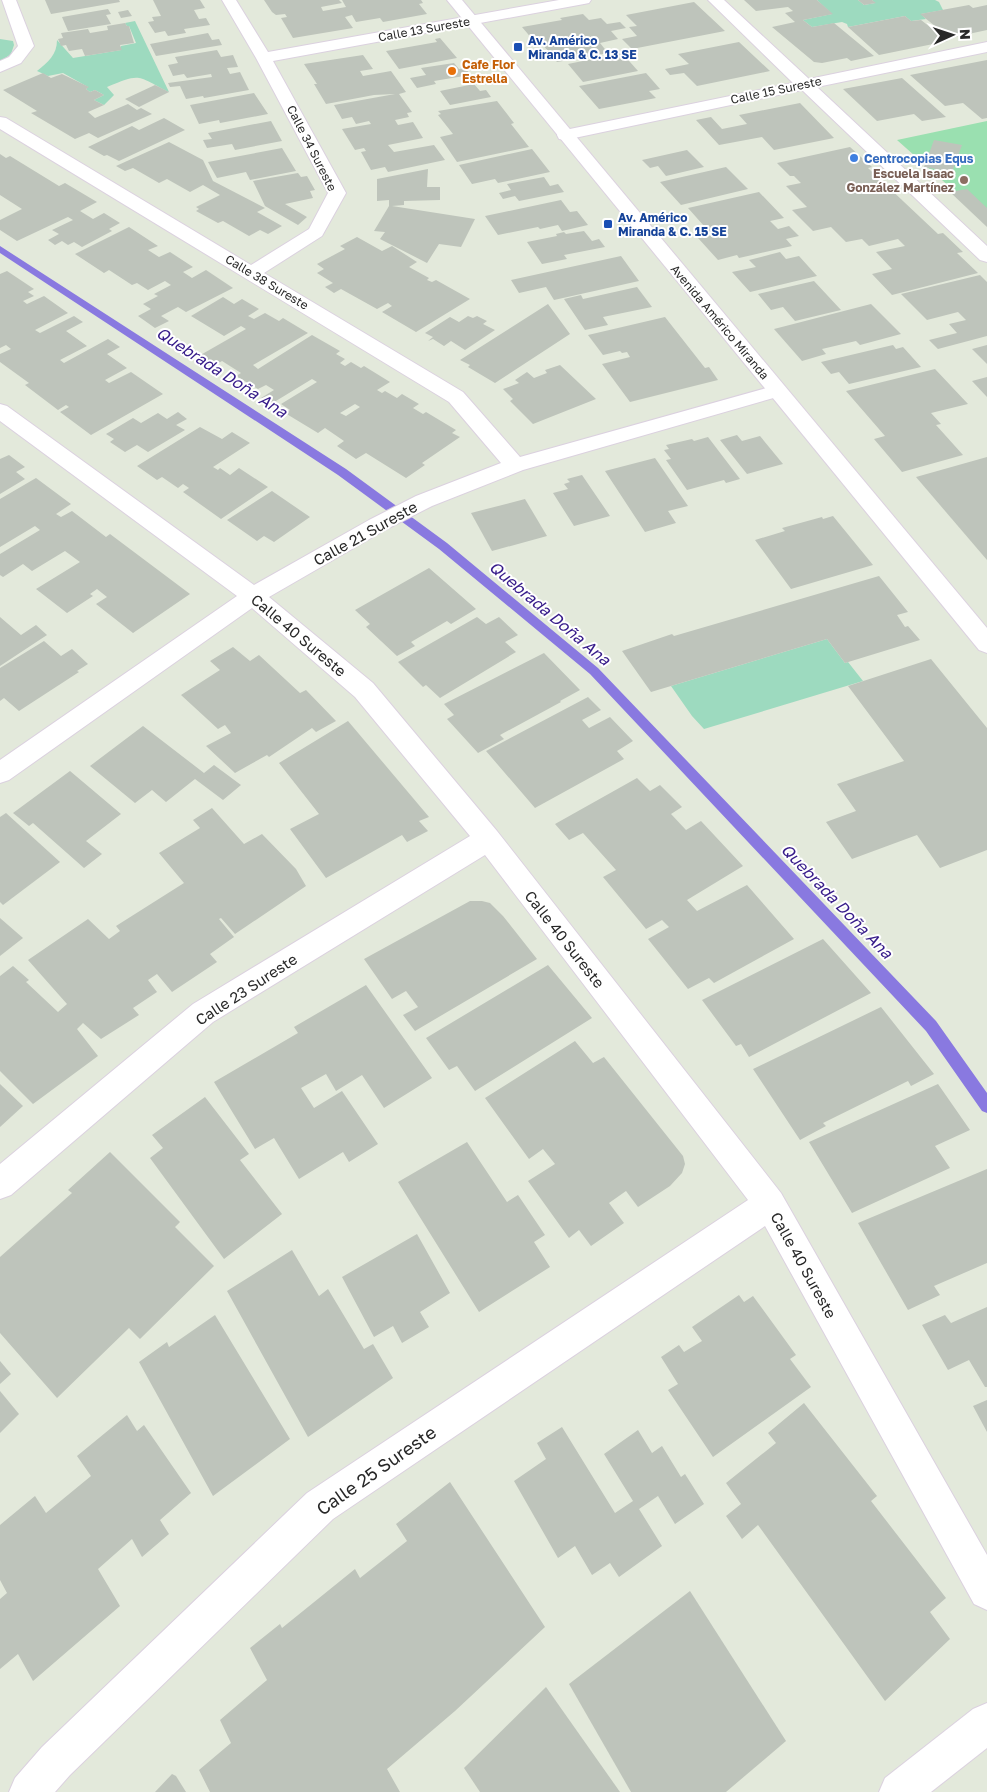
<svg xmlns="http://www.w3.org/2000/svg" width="987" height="1792" viewBox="0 0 987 1792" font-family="'Golos Text',sans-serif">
  <rect width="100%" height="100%" fill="#e3e9db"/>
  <!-- green -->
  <g fill="#9ddabf">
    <polygon points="817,0 858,0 864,5 875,3 872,0 935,0 939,2 943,10 921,14 926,19 911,21 905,16 848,27 847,24 842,22 812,27 803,20 832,14"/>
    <path d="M135,21L169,92C137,76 142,72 107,87L114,95L104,105L94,100L104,95L95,90L90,92L86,89L88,87L63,73L48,76L37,71C48,62 57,55 57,40L73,58L121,50V46L136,43L129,26H127L125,23Z"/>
    <polygon points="0,39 13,41 14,45 11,54 0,62"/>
    <polygon points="827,639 845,663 848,662 863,681 704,729 692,716 671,686"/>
  </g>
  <!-- pitch -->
  <polygon fill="#9ae0b0" points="987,121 987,220 897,140"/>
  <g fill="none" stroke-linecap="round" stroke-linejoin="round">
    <!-- stream -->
    <polygon fill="#8979e0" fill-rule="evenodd" points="0,246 346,469 447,543 598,668 936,1021 987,1093 987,1113 982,1111 926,1031 590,674 439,549 338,475 0,253"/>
  </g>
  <!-- building -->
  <g fill="#bec4bb" fill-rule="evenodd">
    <polygon points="45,0 119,0 120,2 51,14"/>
    <polygon points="153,0 200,0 205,8 194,10 199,19 206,18 210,25 184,29 186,33 168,36 165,31 155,33 148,22 154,21 152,17 161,16"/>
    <polygon points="264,0 339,0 342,3 321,7 323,11 346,7 342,0 421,0 423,3 419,4 427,14 383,22 380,18 356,22 352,15 345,17 353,28 293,38 281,18 287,17 285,14 276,15 272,12"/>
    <polygon points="744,0 817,0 833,14 803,20 812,27 834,23 874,56 851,61 847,58 822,63 814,62 772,27 795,22 785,13 793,11 788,7 756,11"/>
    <polygon points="858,0 872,0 876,3 864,5"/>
    <polygon points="694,2 725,31 632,49 622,39 637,36 629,27 637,26 626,15"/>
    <polygon points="969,5 973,8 987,5 987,30 950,38 920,14"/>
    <polygon points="108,9 111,14 106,15 111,24 68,31 62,17"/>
    <polygon points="128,10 132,16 121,18 118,12"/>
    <polygon points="583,14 589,20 601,18 607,24 620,22 626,28 611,31 618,39 600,43 608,53 557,62 538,39 533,40 522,27 562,20 560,18"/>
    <polygon points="905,16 911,21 921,20 948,41 879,55 848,27"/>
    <polygon points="125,23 127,26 129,26 134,43 120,45 122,50 85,56 82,49 69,51 66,45 61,46 58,39 63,38 61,33 88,29 90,33 108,30 107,26"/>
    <polygon points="208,33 212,40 219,39 222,45 156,56 150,44"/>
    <polygon points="440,38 457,58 399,69 386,51 437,42 435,39"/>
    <polygon points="739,42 770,71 697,86 684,73 670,75 665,69 689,64 678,54"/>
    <polygon points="217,50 221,57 233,55 238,67 227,68 230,74 240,72 249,90 204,98 203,96 186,99 180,86 170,87 168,83 212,77 211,74 187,78 184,74 173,76 168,65 178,63 175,57"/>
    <polygon points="622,53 638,71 583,82 568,64"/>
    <polygon points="363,55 373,69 360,71 363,76 391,71 406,92 399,94 412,112 407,113 409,117 395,120 398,125 413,122 423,138 388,145 394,152 434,145 445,160 388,172 385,167 371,170 361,152 366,151 364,148 355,150 342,129 371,124 369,121 356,124 352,117 342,119 334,105 395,94 374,95 326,104 314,84 317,84 304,64"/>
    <polygon points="987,60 987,118 982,119 963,103 945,106 910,75"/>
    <polygon points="454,63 459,69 466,68 470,75 434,81 436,84 417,88 410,78 426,75 421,68"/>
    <polygon points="43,73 51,78 62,74 89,87 86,89 90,92 95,90 104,95 94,100 104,105 88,112 95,118 128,104 137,110 141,108 152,114 98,138 89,133 75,139 31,113 37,111 3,90"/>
    <polygon points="646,73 660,89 649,91 656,98 599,109 579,86"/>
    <polygon points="902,78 946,117 922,121 914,114 877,121 843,89"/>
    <polygon points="474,84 480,91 486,90 491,97 450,105 440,91"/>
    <polygon points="155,85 169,92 139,107 125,99"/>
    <polygon points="254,93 268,114 220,123 219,120 199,124 190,105"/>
    <polygon points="497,101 514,123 511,124 529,147 457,162 440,137 453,134 438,115 441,114 438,111"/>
    <polygon points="800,103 834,138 774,150 762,137 719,145 696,120 711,117 722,129 747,124 739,115"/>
    <polygon points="164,118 185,130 119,161 107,155 104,156 88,147 132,126 139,130"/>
    <polygon points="271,121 282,141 235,150 232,144 207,148 203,140 212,139 208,133"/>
    <polygon points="934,140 962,145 952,172 924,167"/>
    <polygon points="169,142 203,160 213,181 265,208 257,212 282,226 268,234 260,230 249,236 223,221 218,223 196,211 199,209 196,207 220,195 203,185 190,192 167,179 159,183 133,168 125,171 116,166"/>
    <polygon points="850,147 872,167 868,168 938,234 943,233 963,252 957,253 978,273 892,295 872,274 892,269 876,252 905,246 898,239 869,246 862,239 846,242 831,227 813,231 792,210 807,207 786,186 801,183 794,176 790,176 777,163"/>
    <polygon points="282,148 296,171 250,180 246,172 217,178 208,162"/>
    <polygon points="532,149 550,172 498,183 495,179 472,184 459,165"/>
    <polygon points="687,150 704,167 666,176 658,166 650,168 642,160"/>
    <polygon points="0,154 6,158 10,156 59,186 65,183 97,202 80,211 93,219 104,213 120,223 109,229 112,231 82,247 74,242 68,245 62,241 55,245 48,240 59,234 52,230 73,220 68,217 17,241 0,230 0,220 22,209 0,195"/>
    <polygon points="726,167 748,189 681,205 660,182"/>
    <polygon points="428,169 427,187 440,187 440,200 404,201 404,205 392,206 475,219 461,247 439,244 427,263 380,239 385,232 374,231 389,206 389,200 377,201 377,179"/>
    <polygon points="298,173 301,177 307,176 315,190 310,191 313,198 285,204 307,217 298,225 265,206 253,181"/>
    <polygon points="544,177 550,186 558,184 564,192 519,201 515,196 503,199 499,193 511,190 507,184"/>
    <polygon points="967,189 987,208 987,227 950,192"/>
    <polygon points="759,192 784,218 770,221 778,229 789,226 799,236 786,239 792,246 739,258 737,255 718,260 698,238 712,235 688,208"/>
    <polygon points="561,200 570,212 577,211 588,225 562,231 558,225 540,229 538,227 498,235 485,216"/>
    <polygon points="129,227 158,246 148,250 159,257 170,252 193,267 183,272 192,278 206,270 233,288 186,312 178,307 161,316 169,321 155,328 138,316 151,309 143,304 158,296 154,294 171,285 165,281 148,290 137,283 132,285 109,270 104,273 75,254"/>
    <polygon points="584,231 592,241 599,239 605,247 564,255 567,259 542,264 527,242 557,236 556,234 564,232 566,234"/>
    <polygon points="357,237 382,251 392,246 417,262 409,267 429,278 427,280 432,282 436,280 470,299 416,332 382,312 392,306 388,303 377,309 341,289 334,293 325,287 333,283 317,273 324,269 317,264 345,249 340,246"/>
    <polygon points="780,252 786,259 799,256 817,276 750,292 732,272 756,267 749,260"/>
    <polygon points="621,256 639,281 554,300 546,287 519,293 511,280"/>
    <polygon points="7,271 34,289 28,292 34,296 23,301 27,304 44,296 68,313 35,330 40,333 74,316 83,322 66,331 87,346 60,360 64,363 108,339 120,347 107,354 127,368 105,380 109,383 131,372 163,394 91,435 60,412 69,407 66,405 58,410 25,385 29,383 0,362 0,354 11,349 6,345 0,348 0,274"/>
    <polygon points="980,275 987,282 987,336 938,349 929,340 957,333 949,324 966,320 958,312 927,320 901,294"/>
    <polygon points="814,281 841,310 795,321 783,307 771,310 758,294"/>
    <polygon points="637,287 652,307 603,317 608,325 585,330 564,299 581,295 583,299"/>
    <path d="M223,297L234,304L242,299L259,309L248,316L254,319L265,313L279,321L283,318L308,333L253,365L258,369L312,335L340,351L336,354L345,359L340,363L345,366L351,362L361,368L364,366L390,382L377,390L382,393L385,391L397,398L402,394L419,404L413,408L423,414L426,412L456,430L452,433L460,437L422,463L425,465L406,478L366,453L356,459L337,446L344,441L325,428L318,433L285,413L290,410L281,404L317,382L312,379L271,404L261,398L274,390L266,385L258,389L236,376L241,373L222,361L212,367L197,357L246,329L241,326L224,336L191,316ZM355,404L360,407L346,416L340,413Z"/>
    <polygon points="548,304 570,334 495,383 468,367 470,365 460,360"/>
    <polygon points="871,304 901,334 860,345 856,341 822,349 826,354 802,361 774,329"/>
    <polygon points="468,316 473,318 477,316 487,321 483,324 495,330 465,350 451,341 444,346 433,339 428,341 433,337 425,333 450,317 459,322"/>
    <polygon points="665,317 705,368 709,367 718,380 630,402 602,364 630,357 627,352 622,353 620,351 603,355 588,335"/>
    <polygon points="893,345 896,349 903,347 921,367 849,384 839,372 831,374 821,362"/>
    <polygon points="987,345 987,364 972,349"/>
    <polygon points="560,365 596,399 533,424 510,401 513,399 503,389 519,383 515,380 527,372 534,378 547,373 545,370"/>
    <polygon points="935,369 968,404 931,413 941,424 936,425 963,455 902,472 874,439 885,436 846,391"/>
    <polygon points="987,377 987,397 972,381"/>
    <polygon points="178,412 187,419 176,425 185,430 148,452 137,445 125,452 110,442 114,439 106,434 133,418 141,423 158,413 167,419"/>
    <polygon points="200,427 222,439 232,432 250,443 213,467 218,470 220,468 230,475 239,468 268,487 221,519 183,492 189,488 183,484 178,488 162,477 157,480 137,466"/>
    <polygon points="737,435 742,441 760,436 783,464 747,474 720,440"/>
    <polygon points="708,437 740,479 726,483 724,480 687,490 666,460 671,459 664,450 669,449 666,445 692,439 694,441"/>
    <polygon points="9,455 25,467 16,472 25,479 0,494 0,459"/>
    <polygon points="987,457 987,560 916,477"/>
    <polygon points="655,458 688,506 668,511 676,523 645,532 605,471"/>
    <polygon points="582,475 610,516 574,526 553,493 568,489 564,484 570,482 567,479"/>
    <polygon points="36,478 71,504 56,514 61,517 72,511 106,537 110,534 190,594 133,633 96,604 107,597 97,589 90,594 93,596 67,613 36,589 80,562 65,551 32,571 23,564 3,577 0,575 0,554 40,530 35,526 0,547 0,499"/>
    <polygon points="272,491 310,517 274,542 264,536 257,541 227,520"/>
    <polygon points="525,499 547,536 492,551 471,513"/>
    <polygon points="833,516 873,565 791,589 755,540 785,531 782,528 822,517 823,519"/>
    <polygon points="429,568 476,609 451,624 447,621 411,642 415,646 397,656 366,627 370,624 355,610"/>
    <polygon points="879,576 908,612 897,615 905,627 908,626 920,640 845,663 827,639 651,692 622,651 672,634 674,636"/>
    <polygon points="0,617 21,635 36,625 47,635 0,666"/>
    <polygon points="477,617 486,624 499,617 518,635 505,642 516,652 440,698 426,685 423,687 398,662"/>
    <polygon points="44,641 61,656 72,649 88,664 77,671 79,672 19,711 4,698 0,701 0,668"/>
    <polygon points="233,647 250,661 259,655 300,693 306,690 336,721 316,732 312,728 269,757 267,755 235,773 206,746 231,733 225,725 218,729 181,695 220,670 210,661"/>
    <polygon points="544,653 580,690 560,701 561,702 500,735 504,739 478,753 447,719 454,715 444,704"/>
    <polygon points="931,659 987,728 987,850 940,868 917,835 852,859 826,822 856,811 837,784 904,761 848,686"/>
    <polygon points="588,697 601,710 582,720 589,728 610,717 633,741 617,751 624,759 535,808 486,751"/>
    <polygon points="348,721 429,817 419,821 428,831 407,842 402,835 326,878 290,829 319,814 279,763"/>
    <polygon points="143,726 204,773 214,765 241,785 223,800 195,779 166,802 152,790 135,803 90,766"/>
    <polygon points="70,771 121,814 86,841 102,854 84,868 33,823 29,826 13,813"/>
    <polygon points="637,778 650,791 660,785 682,807 671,814 686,830 701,821 743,866 687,900 697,911 747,885 794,939 714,983 709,978 688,989 648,939 669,927 662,920 646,929 603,877 616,870 583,833 569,840 555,824"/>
    <polygon points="212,808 244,844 262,834 296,869 306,886 235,934 221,918 219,919 234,937 210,954 217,962 172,992 157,974 148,980 157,992 133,1008 139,1015 101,1039 83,1023 77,1029 98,1056 33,1104 0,1071 0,976 13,966 29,980 26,982 58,1012 67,1004 28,960 88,919 109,939 120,931 116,926 184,883 159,853 200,828 193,820"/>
    <polygon points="6,813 60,862 3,905 0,902 0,817"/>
    <polygon points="470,901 482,901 490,903 503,916 537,959 415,1031 403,1015 418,1007 406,991 392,999 364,959"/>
    <polygon points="0,918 23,938 0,956"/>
    <polygon points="823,939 871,993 749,1057 741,1044 736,1046 702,1000"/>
    <polygon points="548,965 592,1018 475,1091 457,1066 449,1070 426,1038"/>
    <polygon points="366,985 432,1078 384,1108 362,1075 336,1091 326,1074 301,1088 314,1108 342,1091 378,1144 349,1162 343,1152 299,1179 274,1138 255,1149 214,1082 298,1033 294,1027"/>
    <polygon points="881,1007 934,1074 911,1086 908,1081 823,1123 826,1126 800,1140 753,1069"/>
    <polygon points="575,1041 593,1063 604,1057 683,1156 685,1164 682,1173 670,1186 638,1207 626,1191 609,1203 624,1223 591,1246 579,1230 569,1238 528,1181 555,1164 543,1149 529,1159 485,1098"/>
    <polygon points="0,1084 23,1106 0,1127"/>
    <polygon points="938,1084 970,1130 935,1146 950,1168 852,1213 809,1142"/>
    <polygon points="205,1097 249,1154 240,1160 282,1214 224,1259 150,1158 163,1148 152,1135"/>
    <polygon points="467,1142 507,1202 518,1195 545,1235 534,1242 550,1267 479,1312 398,1182"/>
    <polygon points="110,1152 180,1222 175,1227 214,1266 140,1339 129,1328 57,1398 0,1333 0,1257 72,1193 68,1190"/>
    <polygon points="987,1169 987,1263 934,1286 940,1295 908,1310 858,1223"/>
    <polygon points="417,1234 450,1293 420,1312 429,1327 402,1343 393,1326 374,1337 342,1277"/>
    <polygon points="292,1250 319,1296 328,1289 364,1349 373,1344 393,1378 308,1437 227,1291"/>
    <polygon points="739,1295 744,1302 753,1296 796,1355 790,1359 811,1387 713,1457 668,1390 678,1384 661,1357 679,1345 684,1352 702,1341 692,1327"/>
    <polygon points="987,1307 987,1387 985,1387 969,1360 948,1370 922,1325 945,1315 951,1323"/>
    <polygon points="215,1315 290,1439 213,1496 139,1362 167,1342 169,1347"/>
    <polygon points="0,1361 11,1374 0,1384"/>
    <polygon points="0,1391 19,1414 0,1433"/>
    <polygon points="987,1400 987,1432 973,1406"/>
    <polygon points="804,1403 877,1496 871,1501 946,1598 930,1612 950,1639 885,1701 758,1525 742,1539 726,1516 741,1504 726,1483 776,1443 768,1433"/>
    <polygon points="127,1415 137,1431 144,1425 191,1493 160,1520 169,1534 142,1557 132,1539 98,1569 120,1606 33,1681 18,1654 0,1669 0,1599 7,1593 0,1580 0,1525 35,1496 46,1513 91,1476 77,1456"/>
    <polygon points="562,1427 615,1513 633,1501 604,1454 638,1430 652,1453 662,1446 681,1477 685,1474 704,1504 675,1524 658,1496 639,1509 662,1546 619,1577 610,1563 592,1575 575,1546 558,1558 514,1481 546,1459 537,1443"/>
    <polygon points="450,1482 545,1627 455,1711 387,1769 400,1792 210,1792 199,1770 231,1743 220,1720 267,1680 250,1648 280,1624 282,1628 355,1569 360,1578 407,1541 396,1524"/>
    <polygon points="690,1591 786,1741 726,1792 631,1792 569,1684"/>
    <polygon points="546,1687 620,1792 480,1792 464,1768"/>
    <polygon points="172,1774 176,1776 186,1792 155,1792"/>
  </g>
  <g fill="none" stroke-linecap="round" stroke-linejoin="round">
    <!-- street casing -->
    <g stroke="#dbd1df" stroke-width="2">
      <g id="street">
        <polygon points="2,0 16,0 34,46 21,63 0,72 0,61 9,57 18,46"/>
        <polygon points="222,0 236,0 268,52 559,0 591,0 589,3 584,4 273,61 346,193 322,236 264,273 463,392 520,457 777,385 784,387 787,391 784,395 523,470 432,506 385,530 269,597 373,683 497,831 781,1193 987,1555 987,1610 974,1604 765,1226 333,1519 70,1775 55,1792 9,1792 15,1778 42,1747 307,1493 748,1200 485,855 213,1022 11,1195 0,1199 0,1164 193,1004 470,836 355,697 252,608 9,780 0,783 0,760 237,596 0,421 0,404 7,406 254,585 369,520 416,496 501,463 449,402 0,129 0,117 6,118 251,265 309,229 328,193 256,58"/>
        <polygon points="708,0 724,0 809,79 987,42 987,52 817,87 987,246 987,262 980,260 802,90 565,140 559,139 557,135 559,131 565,130 793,83"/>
        <polygon points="987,1703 987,1748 931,1792 879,1792 885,1778 973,1709"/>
      </g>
    </g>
    <!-- secondary casing -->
    <g stroke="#dbd1df" stroke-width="2">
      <polygon id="secondary" points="447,0 462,0 987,628 987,653 979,650"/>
    </g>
    <!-- street -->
    <use href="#street" fill="#fff" fill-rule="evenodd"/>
    <!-- secondary -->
    <use href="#secondary" fill="#fff" fill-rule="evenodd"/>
  </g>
  <!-- markers -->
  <g fill="#1a4fb4" stroke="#fff" stroke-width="2">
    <rect x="513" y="42" width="10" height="10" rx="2.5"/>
    <rect x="603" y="219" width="10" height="10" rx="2.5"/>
  </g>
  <circle fill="#e8710a" stroke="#fff" stroke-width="2" cx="452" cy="71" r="5"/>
  <circle fill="#3f7fe0" stroke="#fff" stroke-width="2" cx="854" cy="158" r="5"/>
  <circle fill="#8d6e63" stroke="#fff" stroke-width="2" cx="964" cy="180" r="5"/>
  <g text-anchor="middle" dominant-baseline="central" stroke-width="4" stroke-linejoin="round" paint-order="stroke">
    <!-- far-street labels -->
    <g font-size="12" fill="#282828" stroke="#fff">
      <text transform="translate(424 29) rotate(-10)">Calle 13 Sureste</text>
      <text transform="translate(776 90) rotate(-12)">Calle 15 Sureste</text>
      <text transform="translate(312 148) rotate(63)">Calle 34 Sureste</text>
      <text transform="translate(267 282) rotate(31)">Calle 38 Sureste</text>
      <text transform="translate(720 322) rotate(50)">Avenida Américo Miranda</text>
    </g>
    <!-- far-transit labels -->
    <g font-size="12" font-weight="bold" fill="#164399" stroke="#fff" text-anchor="start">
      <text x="528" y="40">Av. Américo<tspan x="528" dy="14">Miranda &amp; C. 13 SE</tspan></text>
      <text x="618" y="217">Av. Américo<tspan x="618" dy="14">Miranda &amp; C. 15 SE</tspan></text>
    </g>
    <!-- far-food labels -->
    <g font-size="12" font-weight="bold" fill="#c56008" stroke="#fff" text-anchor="start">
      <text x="462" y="64">Cafe Flor<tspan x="462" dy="14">Estrella</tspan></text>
    </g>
    <!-- far-shop labels -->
    <g font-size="12" font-weight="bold" fill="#366cbe" stroke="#fff" text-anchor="start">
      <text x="864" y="158">Centrocopias Equs</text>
    </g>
    <!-- far-education labels -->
    <g font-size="12" font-weight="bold" fill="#785e54" stroke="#fff" text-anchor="end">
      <text x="954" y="173">Escuela Isaac<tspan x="954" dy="14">González Martínez</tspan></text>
    </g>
    <!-- street labels -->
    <g font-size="15" fill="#282828" stroke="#fff">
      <text transform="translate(365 533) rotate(-29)">Calle 21 Sureste</text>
      <text transform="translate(299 635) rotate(40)">Calle 40 Sureste</text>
      <text transform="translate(565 939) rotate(52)">Calle 40 Sureste</text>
      <text transform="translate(246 989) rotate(-33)">Calle 23 Sureste</text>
      <text transform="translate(804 1265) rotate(61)">Calle 40 Sureste</text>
    </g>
    <!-- water labels -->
    <g font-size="16" font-style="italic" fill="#361b89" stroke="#fff">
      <text transform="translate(222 372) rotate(33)">Quebrada Doña Ana</text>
      <text transform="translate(550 613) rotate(40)">Quebrada Doña Ana</text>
      <text transform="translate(837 901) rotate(46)">Quebrada Doña Ana</text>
    </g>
    <!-- near-street labels -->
    <g font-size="18" fill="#282828" stroke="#fff">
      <text transform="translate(376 1470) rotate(-35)">Calle 25 Sureste</text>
    </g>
  </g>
  <!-- north arrow -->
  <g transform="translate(952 35) rotate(87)" stroke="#ffffff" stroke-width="4" paint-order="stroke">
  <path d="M0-4L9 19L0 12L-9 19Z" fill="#282828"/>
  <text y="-8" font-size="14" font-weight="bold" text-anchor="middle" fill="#282828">N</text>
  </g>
</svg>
